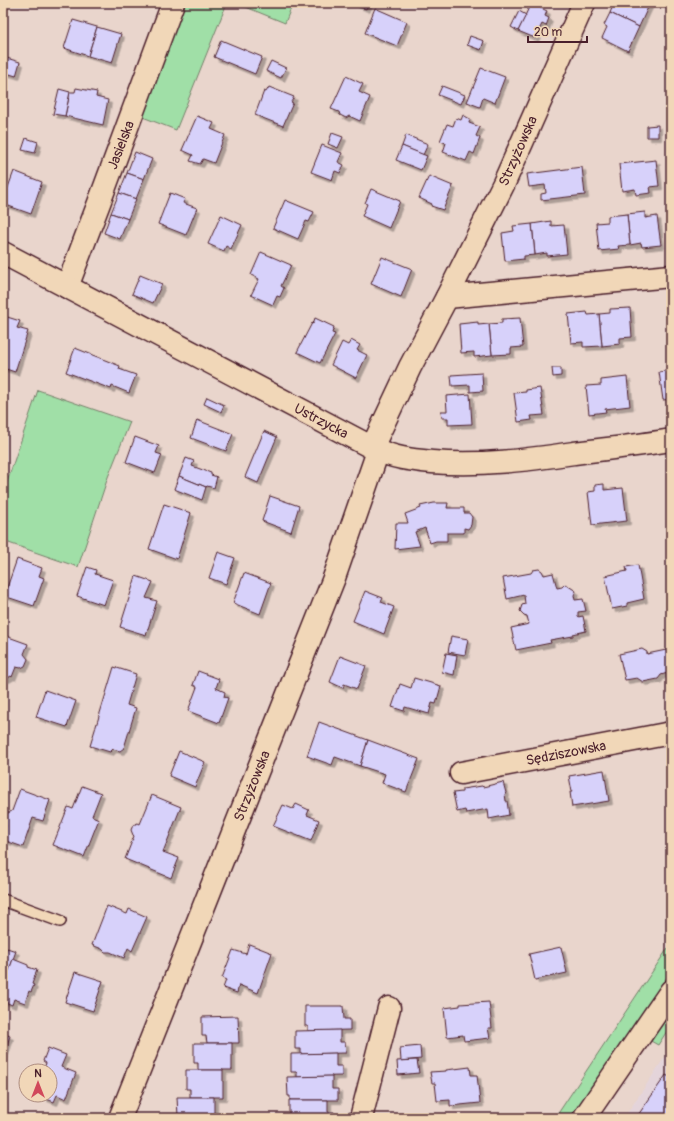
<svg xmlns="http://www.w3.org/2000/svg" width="674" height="1121" viewBox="0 0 674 1121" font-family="Pangolin,sans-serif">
  <defs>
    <filter id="shadow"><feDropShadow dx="3.5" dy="3.5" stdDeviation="0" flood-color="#0004"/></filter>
  </defs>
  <rect width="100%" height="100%" fill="#e9d5cc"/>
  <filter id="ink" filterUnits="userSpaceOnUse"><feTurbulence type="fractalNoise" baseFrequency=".025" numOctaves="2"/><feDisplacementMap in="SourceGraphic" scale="8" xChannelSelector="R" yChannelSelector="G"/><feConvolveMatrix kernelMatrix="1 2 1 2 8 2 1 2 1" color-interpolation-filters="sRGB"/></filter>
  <g filter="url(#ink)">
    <!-- built -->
    <polygon fill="#e4d4da" points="671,1048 671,1118 624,1118"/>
    <!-- green -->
    <g fill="#a0dfa7" stroke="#757f69">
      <polygon points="176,3 227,3 176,130 135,114"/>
      <polygon points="236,3 293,3 285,23"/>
      <polygon points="38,390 130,422 108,477 78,567 3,541 3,494"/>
      <polygon points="668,948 671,950 671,971 572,1118 555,1118"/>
      <polygon points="671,1008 671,1025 658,1045 649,1040"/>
    </g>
    <!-- building -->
    <g fill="#d7d1fa" stroke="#4a1f2b" filter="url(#shadow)">
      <polygon points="355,3 369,3 366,9 355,4"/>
      <polygon points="531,3 547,11 545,16 549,18 546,26 542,24 535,38 518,31"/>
      <polygon points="614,3 650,3 639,27 610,13"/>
      <polygon points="375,8 407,22 397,46 365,33"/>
      <polygon points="519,11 526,15 518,31 511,27"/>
      <polygon points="610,13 639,27 628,51 602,38 607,27 604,25"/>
      <polygon points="73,20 97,27 88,56 64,48"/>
      <polygon points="97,27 121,34 112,63 88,56"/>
      <polygon points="470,36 484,41 481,50 467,45"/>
      <polygon points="221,40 262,57 255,74 214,57"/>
      <polygon points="3,57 20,62 16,76 3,72"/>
      <polygon points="271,61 286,68 281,78 266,71"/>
      <polygon points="481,68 505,77 495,103 483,98 480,107 467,102"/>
      <polygon points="346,76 363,84 359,92 370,97 360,121 349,116 346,118 340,115 339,112 331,109"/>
      <polygon points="442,86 465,95 461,104 438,95"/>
      <polygon points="269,87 294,97 291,102 293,103 283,126 255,115 264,91 266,92"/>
      <polygon points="76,88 97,92 96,97 108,100 103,125 65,116 70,92 75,92"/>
      <polygon points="59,89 70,92 65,116 53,114"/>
      <polygon points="463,115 470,119 469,123 480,127 476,136 480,138 474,154 470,152 466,161 443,152 446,143 440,141 447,124 453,126 456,118 461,120"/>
      <polygon points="197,116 214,123 211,129 225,135 214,163 203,159 200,164 190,161 193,155 182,150"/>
      <polygon points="658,125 658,137 647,137 647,126"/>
      <polygon points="332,133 343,137 338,148 328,144"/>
      <polygon points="406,135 428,144 423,155 402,146"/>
      <polygon points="26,138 38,142 35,153 22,150"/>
      <polygon points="322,145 342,153 338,162 344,165 340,173 335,171 332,180 311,172"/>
      <polygon points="402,146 427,156 421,170 396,160"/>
      <polygon points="135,152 152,159 144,179 127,173"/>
      <polygon points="656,160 659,186 650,187 651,193 636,195 635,189 622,191 619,164"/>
      <polygon points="582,167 585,195 541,200 541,194 546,193 545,185 529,187 527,174"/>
      <polygon points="14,171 42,182 31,214 3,204 3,201"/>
      <polygon points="127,173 144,179 136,199 119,193"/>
      <polygon points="429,176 453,186 443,210 431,206 432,204 419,198"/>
      <polygon points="371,189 400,201 389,228 362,216 367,204 365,203"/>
      <polygon points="119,193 136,199 128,219 111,213"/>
      <polygon points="170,193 185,199 183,203 197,208 186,235 158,224"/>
      <polygon points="285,200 314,212 309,222 306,221 298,239 273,228"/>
      <polygon points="645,212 645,218 657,216 661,245 642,247 641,243 630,245 627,214"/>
      <polygon points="111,213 128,219 120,239 104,233"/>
      <polygon points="627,214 630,245 618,246 619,249 599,251 596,223 608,222 608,216"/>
      <polygon points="221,215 242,225 231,249 226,246 224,251 208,244"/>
      <polygon points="551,221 551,226 564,225 567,254 547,256 547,253 535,255 532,224"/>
      <polygon points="532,224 535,255 524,256 524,259 505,261 502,233 514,231 513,226"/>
      <polygon points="261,252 291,265 281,286 284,288 280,297 277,296 273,305 251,295 259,279 251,275"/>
      <polygon points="382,257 412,269 401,297 371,284"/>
      <polygon points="140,275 162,284 153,303 132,294"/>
      <polygon points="630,308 632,337 620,338 620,344 602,346 599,314 610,313 610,309"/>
      <polygon points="587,312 588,315 599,314 602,346 583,347 583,342 571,343 568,314"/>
      <polygon points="4,316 20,321 17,328 28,331 15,372 3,368 3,319"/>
      <polygon points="315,318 334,327 332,333 335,334 320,363 297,352 312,323 313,324"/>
      <polygon points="520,318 523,347 511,348 511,354 492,355 489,324 502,323 502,319"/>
      <polygon points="478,322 478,325 489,324 492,355 474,357 474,352 461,353 459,324"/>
      <polygon points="351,340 360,345 357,350 367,355 356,378 331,365 342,342 348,345"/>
      <polygon points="75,348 120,366 119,369 136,375 129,393 112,386 111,389 66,372"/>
      <polygon points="552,368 561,368 561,376 553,377"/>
      <polygon points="671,370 671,399 663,400 659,372"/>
      <polygon points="482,373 483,391 470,392 470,385 452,386 451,375"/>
      <polygon points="627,377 630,406 605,409 606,412 589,414 586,386 601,385 601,380"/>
      <polygon points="540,388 544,415 531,416 532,420 518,422 514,393 526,392 526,390"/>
      <polygon points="470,394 472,424 448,425 448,418 442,418 441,411 447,411 446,396"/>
      <polygon points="207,397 224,405 221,412 204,404"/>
      <polygon points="197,420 233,434 226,451 191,438"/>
      <polygon points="264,431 277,437 258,483 245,477"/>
      <polygon points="135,437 159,446 156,453 162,455 155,473 126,462"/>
      <polygon points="186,458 194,461 192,466 211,473 211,475 217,477 214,488 207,486 206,487 179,476"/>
      <polygon points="179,476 206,487 202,500 174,489"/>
      <polygon points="604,484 604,490 623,488 627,521 592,525 588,492 595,491 595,485"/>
      <polygon points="270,496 299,506 291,532 262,521"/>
      <polygon points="434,503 448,503 447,508 464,508 464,513 469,513 472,517 471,525 468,529 464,528 464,533 447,533 447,541 436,541 430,543 425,528 415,532 420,546 395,549 396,523 408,523 405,514 421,508 420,506"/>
      <polygon points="164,504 191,513 177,559 149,549"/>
      <polygon points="218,552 235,558 226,584 209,578"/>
      <polygon points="17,559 42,568 39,576 44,578 34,606 4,596"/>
      <polygon points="638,565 644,599 627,603 627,606 612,609 605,576 627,571 626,567"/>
      <polygon points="87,567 96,570 95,574 113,580 104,605 77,596"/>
      <polygon points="539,569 542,571 544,575 553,573 557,588 562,587 565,584 576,591 574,595 575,600 583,599 586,611 578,612 578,617 583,616 586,631 573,634 573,636 550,640 551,643 516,650 511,628 529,624 527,616 524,615 520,611 522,605 525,604 524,595 507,599 503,578 531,573 533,570"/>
      <polygon points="244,573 271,583 260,614 233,603"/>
      <polygon points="136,576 153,582 146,598 157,601 146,635 120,627"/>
      <polygon points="365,591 383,598 381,602 394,607 384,634 353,621"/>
      <polygon points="3,635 28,644 24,654 28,659 25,666 21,668 16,667 12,677 11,676 6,679 3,678"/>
      <polygon points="451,636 468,639 465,655 448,652"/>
      <polygon points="642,649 647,652 647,654 671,649 671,672 661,675 658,679 643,682 637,678 625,680 619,654"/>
      <polygon points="446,653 457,655 454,675 442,672"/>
      <polygon points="340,656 366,666 357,689 344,684 343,688 330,682"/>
      <polygon points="114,667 136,674 127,705 136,708 124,748 120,751 113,749 110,752 90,746"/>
      <polygon points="198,671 219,679 216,688 225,692 224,697 228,698 219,723 188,711 197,687 193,685"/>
      <polygon points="414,678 441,686 436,704 432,703 429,714 405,707 404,711 392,707 400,684 411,688"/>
      <polygon points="45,690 76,701 67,727 36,717"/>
      <polygon points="319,722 368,740 360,766 335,757 332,765 307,756"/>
      <polygon points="368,740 419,759 406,792 382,783 385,774 360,766"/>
      <polygon points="179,751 205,762 195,787 169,776"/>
      <polygon points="604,770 609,801 572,807 570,792 572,792 569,776"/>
      <polygon points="503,782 506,793 505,794 506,801 507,801 509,815 489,819 488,809 466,813 465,810 457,812 453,793 462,792 462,789 482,786 483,787"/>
      <polygon points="82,786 101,793 92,816 99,819 84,857 53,845 68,807 73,809"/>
      <polygon points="20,789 50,800 43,821 33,818 23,847 3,840 3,834 6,826 3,819 6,814 12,811"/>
      <polygon points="152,795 181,807 163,852 179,858 171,878 125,859 134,836 133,835 131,830 133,825 138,823 140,824"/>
      <polygon points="296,804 309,810 307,815 319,820 311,841 273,826 283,805 293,809"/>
      <polygon points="107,906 127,914 129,909 147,917 132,951 128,948 124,958 110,952 105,952 102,949 92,945"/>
      <polygon points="249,944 272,953 258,993 239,985 237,993 223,988 226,980 222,978 233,950 246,954"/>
      <polygon points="561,947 567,973 535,980 529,954"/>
      <polygon points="7,948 16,951 3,987 3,950 6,951"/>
      <polygon points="13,959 28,965 28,967 37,970 32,984 34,985 31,992 29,991 25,1003 14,999 12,1005 3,1001 3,987"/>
      <polygon points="75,972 103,981 93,1011 65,1002"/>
      <polygon points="489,1002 492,1028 488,1028 490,1038 464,1041 463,1035 447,1037 444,1008 460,1006 460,1004"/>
      <polygon points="305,1006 343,1006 344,1019 350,1019 350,1030 308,1031 308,1026 305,1026"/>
      <polygon points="238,1016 239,1043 207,1043 206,1036 202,1036 202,1017"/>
      <polygon points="340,1030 340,1042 345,1042 346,1053 301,1054 301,1049 295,1049 295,1031"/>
      <polygon points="3,1033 10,1036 3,1057"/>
      <polygon points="194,1043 232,1043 232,1070 198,1070 198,1063 194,1063"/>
      <polygon points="420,1046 421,1059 401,1061 400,1048"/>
      <polygon points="48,1048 66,1055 61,1067 76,1073 66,1099 57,1095 54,1102 44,1098 45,1095 50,1095 50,1071 43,1071 46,1063 43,1061"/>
      <polygon points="336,1053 336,1066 342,1066 342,1076 297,1077 297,1072 291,1072 291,1054"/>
      <polygon points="417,1060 419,1073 398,1075 397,1061"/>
      <polygon points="470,1067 471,1075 477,1075 480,1103 450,1106 450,1100 437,1101 435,1083 432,1083 430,1072 446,1071 446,1070"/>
      <polygon points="186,1070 223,1070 223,1097 190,1097 190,1089 186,1089"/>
      <polygon points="666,1075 671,1078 671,1118 636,1118"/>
      <polygon points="332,1076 332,1089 338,1089 338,1100 290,1100 290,1096 288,1096 287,1077"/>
      <polygon points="177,1097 214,1097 214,1118 182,1118 182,1116 178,1116"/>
      <polygon points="289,1100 328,1100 328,1112 334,1112 334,1118 289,1118"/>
    </g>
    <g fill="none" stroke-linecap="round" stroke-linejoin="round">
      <!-- lane casing -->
      <g stroke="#4a1f2b" stroke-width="14">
        <polyline id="lane" points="3,900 60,921"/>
      </g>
      <!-- street casing -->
      <g stroke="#4a1f2b" stroke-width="25">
        <g id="street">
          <polyline points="67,287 99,203 173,3"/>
          <polyline points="447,297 671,276"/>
          <polyline points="373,448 377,437 410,367 447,297 504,183 584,3"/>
          <polyline points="461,773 671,733"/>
          <polyline points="120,1118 334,578 378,451"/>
          <polyline points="361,1118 389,1008"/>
        </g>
      </g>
      <!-- secondary casing -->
      <g stroke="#4a1f2b" stroke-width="25">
        <g id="secondary">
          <path d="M3,253L373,448C392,458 412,460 432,462C480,466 527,460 574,453C607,449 639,445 671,440"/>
          <polyline points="584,1118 671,991"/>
        </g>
      </g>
      <!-- lane -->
      <use href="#lane" stroke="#f1d7b8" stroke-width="11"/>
      <!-- street -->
      <use href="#street" stroke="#f1d7b8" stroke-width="22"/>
      <!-- secondary -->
      <use href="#secondary" stroke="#f1d7b8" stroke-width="22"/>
    </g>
  </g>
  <g text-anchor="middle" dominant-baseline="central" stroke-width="3" stroke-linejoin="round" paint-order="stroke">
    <!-- street labels -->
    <g font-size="14" fill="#4a1f2b" stroke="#f1d7b8">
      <text transform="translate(121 145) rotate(-69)">Jasielska</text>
      <text transform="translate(518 151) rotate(-66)">Strzyżowska</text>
      <text transform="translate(321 421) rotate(28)">Ustrzycka</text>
      <text transform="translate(566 753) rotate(-11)">Sędziszowska</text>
      <text transform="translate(252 786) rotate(-68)">Strzyżowska</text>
    </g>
  </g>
  <!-- margin -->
  <rect width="674" height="1121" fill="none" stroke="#f1d7b8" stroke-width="16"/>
  <rect x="8" y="8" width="658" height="1105" fill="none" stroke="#4a1f2b" stroke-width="1.5" filter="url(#ink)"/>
  <!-- north arrow -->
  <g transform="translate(38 1083)"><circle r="19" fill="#f1d7b8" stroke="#ae8d80"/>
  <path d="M0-3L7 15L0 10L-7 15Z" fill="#d1495b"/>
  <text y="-6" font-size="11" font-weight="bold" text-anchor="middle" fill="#4a1f2b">N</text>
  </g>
  <!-- scale -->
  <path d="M528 36v6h59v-6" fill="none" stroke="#4a1f2b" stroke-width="2"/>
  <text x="534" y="36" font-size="12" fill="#4a1f2b" stroke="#f1d7b8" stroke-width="3" paint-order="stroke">20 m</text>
</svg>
